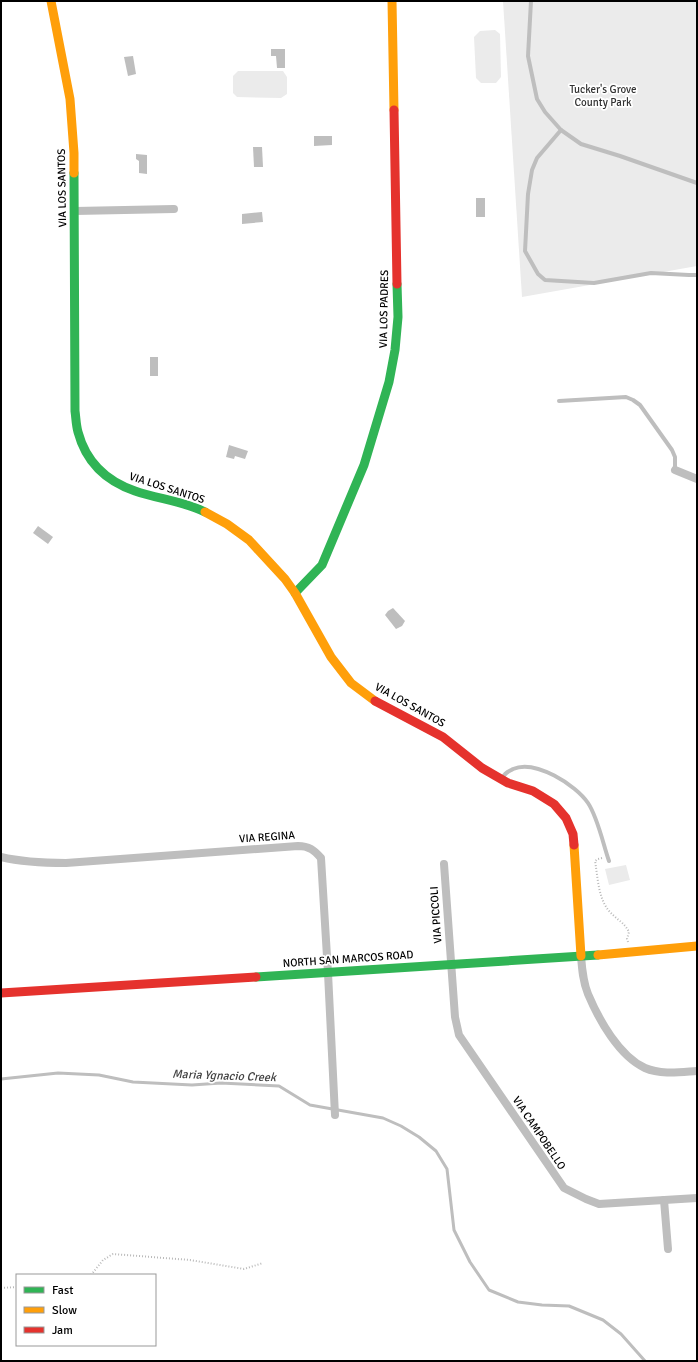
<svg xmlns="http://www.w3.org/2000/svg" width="698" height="1362" viewBox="0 0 698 1362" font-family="Signika,sans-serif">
  <rect width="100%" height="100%" fill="#fff"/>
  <!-- green -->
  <g fill="#ebebeb">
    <polygon points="503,1 697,1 697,266 522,297"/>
    <polygon points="495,30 500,34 501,77 496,83 481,83 476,78 474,37 480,31"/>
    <polygon points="238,71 283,71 287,77 287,94 281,98 237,97 233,93 233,76"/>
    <polygon points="626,865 630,880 609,885 605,869"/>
  </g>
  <!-- water -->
  <g fill="#bebebe">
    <polygon points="271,49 285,49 285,68 277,68 276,56 271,56"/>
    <polygon points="133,56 136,74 128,76 124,57"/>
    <polygon points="314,136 332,136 332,145 314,146"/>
    <polygon points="253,147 262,147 263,167 254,167"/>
    <polygon points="136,154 147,155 147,174 139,173 139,161 136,159"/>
    <rect x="476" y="198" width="9" height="19"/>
    <polygon points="262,212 263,222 242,224 242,214"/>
    <rect x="150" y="357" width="8" height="19"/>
    <polygon points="229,445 248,451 245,459 235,456 234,459 226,457"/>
    <polygon points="38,526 53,537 48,544 33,533"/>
    <polygon points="393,608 405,621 402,626 396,629 385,615 388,611"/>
  </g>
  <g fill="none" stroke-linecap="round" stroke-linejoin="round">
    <!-- stream -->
    <polyline stroke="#bebebe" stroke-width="3" points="1,1079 58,1073 99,1075 133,1082 192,1085 221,1083 279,1086 310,1105 383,1118 401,1126 419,1137 436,1151 447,1169 454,1230 470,1262 489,1290 518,1302 542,1305 569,1306 603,1320 621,1334 645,1361"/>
    <!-- path -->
    <g stroke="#b9b9b9" stroke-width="2" stroke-dasharray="1 2" stroke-linecap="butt">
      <path d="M602,858L598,859L595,861C598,878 598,899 610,912C616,919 625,923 629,932L627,939L628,942"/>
      <polyline points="91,1275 103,1260 113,1254 190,1260 244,1269 263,1263"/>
      <polyline points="1,1288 17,1287"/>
    </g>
    <!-- lane -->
    <g stroke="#bebebe" stroke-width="4">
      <polyline points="531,1 528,56 537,99 545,112 561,130 581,144 620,156 697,183"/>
      <polyline points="561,130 537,158 532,170 528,194 525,251 538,274 545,280 594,283 651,273 689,275 697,275"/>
      <polyline points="559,401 626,397 633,400 640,405 672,450 675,457 675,470"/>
      <path d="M502,779C504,773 508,772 513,769C535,759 576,785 588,803C598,818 603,844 609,861"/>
    </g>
    <!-- street -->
    <g stroke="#bebebe" stroke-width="8">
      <polyline points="75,211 174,209"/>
      <polyline points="675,470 697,479"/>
      <path d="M1,857C22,862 44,863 66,863L298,846C309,846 314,850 321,858L328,973L335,1115"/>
      <polyline points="444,864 455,1017 459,1035 564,1188 586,1199 599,1204 697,1198"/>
      <path d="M581,956C582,969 583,982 588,994C599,1020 619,1056 645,1068C661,1075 681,1072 697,1071"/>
      <polyline points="664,1200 668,1249"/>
    </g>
    <!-- fast -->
    <g stroke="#30b455" stroke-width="9">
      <path d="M74,173L75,411C76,418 76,425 78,432C86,462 106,481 135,491C158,499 183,501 205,512"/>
      <polyline points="295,593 322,565 364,465 389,382 395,350 398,317 397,284"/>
      <polyline points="256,977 598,955"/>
    </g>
    <!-- slow -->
    <g stroke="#ff9f0a" stroke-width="9">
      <polyline points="51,1 70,99 74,153 74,173"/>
      <polyline points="392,1 394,110"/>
      <polyline points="205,512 227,524 249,540 285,579 295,593 331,657 351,683 375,701"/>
      <polyline points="574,845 581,956"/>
      <polyline points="598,955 697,946"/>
    </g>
    <!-- jam -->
    <g stroke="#e5322d" stroke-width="9">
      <polyline points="394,110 397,284"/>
      <polyline points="375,701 443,737 482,768 508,783 533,791 554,804 566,818 573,834 574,845"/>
      <polyline points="1,993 256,977"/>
    </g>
  </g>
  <g text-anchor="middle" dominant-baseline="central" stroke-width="3.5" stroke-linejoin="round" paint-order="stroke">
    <!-- park labels -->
    <g font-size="11" fill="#323232" stroke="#fff">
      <text x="603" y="89">Tucker's Grove<tspan x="603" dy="13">County Park</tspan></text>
    </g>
    <!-- street labels -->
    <g font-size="11" fill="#000" stroke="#fff">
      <text transform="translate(62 188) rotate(-91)">VIA LOS SANTOS</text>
      <text transform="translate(384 309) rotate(-89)">VIA LOS PADRES</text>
      <text transform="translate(167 488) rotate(18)">VIA LOS SANTOS</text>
      <text transform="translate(410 705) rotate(29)">VIA LOS SANTOS</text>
      <text transform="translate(267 837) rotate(-4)">VIA REGINA</text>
      <text transform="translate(436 915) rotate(-94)">VIA PICCOLI</text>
      <text transform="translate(348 959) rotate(-4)">NORTH SAN MARCOS ROAD</text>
      <text transform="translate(539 1133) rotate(56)">VIA CAMPOBELLO</text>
    </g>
    <!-- water labels -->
    <g font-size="12" font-style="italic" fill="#434343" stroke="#fff">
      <text transform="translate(224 1076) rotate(2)">Maria Ygnacio Creek</text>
    </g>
  </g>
  <!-- border -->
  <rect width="698" height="1362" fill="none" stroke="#000000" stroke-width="4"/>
  <!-- legend -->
  <rect x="16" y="1274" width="140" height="72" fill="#ffffff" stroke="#999999"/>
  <rect x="24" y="1287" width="20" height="6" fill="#30b455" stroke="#999999"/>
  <text x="52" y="1294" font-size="12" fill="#000000">Fast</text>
  <rect x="24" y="1307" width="20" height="6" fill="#ff9f0a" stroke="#999999"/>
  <text x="52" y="1314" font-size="12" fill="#000000">Slow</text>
  <rect x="24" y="1327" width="20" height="6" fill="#e5322d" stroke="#999999"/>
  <text x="52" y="1334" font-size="12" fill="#000000">Jam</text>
</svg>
